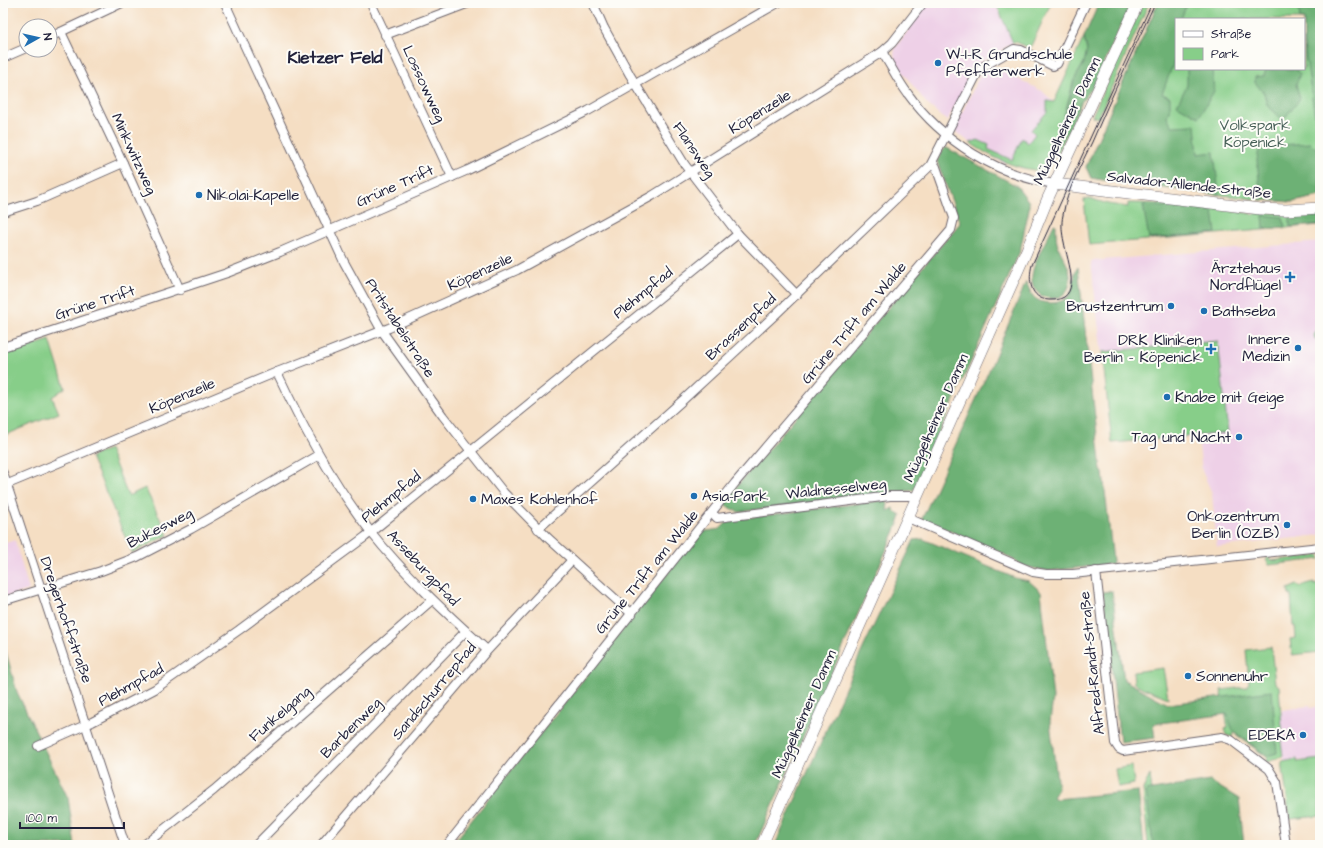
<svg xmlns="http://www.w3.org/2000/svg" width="1323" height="848" viewBox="0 0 1323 848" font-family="'Architects Daughter',sans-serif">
  <rect width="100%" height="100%" fill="#fdfcf7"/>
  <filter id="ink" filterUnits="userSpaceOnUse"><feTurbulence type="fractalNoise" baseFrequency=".025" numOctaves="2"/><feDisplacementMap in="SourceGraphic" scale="8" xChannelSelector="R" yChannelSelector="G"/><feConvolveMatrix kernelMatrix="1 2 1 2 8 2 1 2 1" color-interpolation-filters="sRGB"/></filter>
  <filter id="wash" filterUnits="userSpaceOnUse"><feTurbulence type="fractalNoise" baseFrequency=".012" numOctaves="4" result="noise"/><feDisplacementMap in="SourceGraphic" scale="16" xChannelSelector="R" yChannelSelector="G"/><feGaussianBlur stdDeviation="0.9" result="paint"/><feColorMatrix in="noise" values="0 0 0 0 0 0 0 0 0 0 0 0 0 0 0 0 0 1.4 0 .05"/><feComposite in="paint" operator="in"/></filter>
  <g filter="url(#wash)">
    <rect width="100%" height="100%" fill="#f5dec3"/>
    <!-- built -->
    <g fill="#eed0e7">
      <polygon points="928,3 995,3 1013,43 982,61 977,65 947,121 927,104 901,70 894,55 895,48"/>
      <polygon points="991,65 1042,91 1054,102 1023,169 1010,163 1003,163 987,154 961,136 956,131 956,125 981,73"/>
      <polygon points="1320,242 1320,535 1217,547 1212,493 1202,471 1198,437 1112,443 1091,261"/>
      <polygon points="15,540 29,590 3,598 3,544"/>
      <polygon points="1308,706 1310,706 1310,708 1320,706 1320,760 1284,761 1280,735 1283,735 1281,716 1282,710"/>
    </g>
    <!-- green -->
    <g fill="#87ce89" stroke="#547862" fill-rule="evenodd">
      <polygon points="996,3 1051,3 1030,48 1016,42 1013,43"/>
      <polygon points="1143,3 1149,3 1098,118 1092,116"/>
      <path d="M1158,3H1315L1320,26V196L1293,202L1261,200L1091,178L1086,167ZM1176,19H1304V69H1176Z"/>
      <path d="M1084,37L1087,52L1084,63L1074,80L1056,144L1060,149L1057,156L1055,155L1050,166L1043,171C1015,169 993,158 970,143L978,140L989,145L988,149L1012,160L1022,138L1028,143L1035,134L1031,130L1047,112V101L1054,102Z"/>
      <polygon points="1089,198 1108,204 1128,207 1128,203 1187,204 1254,214 1259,212 1320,214 1320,225 1089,245 1084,200"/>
      <polygon points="1317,301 1320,301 1320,339 1315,339 1314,335 1319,328"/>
      <polygon points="50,340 65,388 52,397 59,413 3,436 3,355"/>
      <polygon points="1218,341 1228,433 1112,443 1102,352"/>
      <polygon points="109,449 128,496 145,488 168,535 132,553 91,457"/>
      <polygon points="1320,555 1320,559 1269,565 1266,560 1269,556 1271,561"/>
      <polygon points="1314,583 1314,585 1320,584 1320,652 1292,655 1290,639 1296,638 1295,626 1293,626 1291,595 1289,595 1288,589 1297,585 1300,587"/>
      <path d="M1271,647L1275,683L1279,686C1280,702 1281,718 1283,735H1280L1283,756L1268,762H1265L1268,758L1234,733L1232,737L1226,735L1224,729L1228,728L1221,690L1246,687L1249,683L1246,650Z"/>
      <polygon points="1163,668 1168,698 1143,688 1134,683 1133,672"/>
      <polygon points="1297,759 1297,762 1320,759 1320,816 1290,819 1282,762"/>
      <polygon points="1132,766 1134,784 1118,787 1115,769"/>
      <polygon points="1150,775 1158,845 1148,845 1143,789"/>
    </g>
    <!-- forest -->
    <g fill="#6db175" stroke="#486a58">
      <polygon points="1099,3 1131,3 1094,86 1082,101 1060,149 1056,144 1055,137 1065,115 1074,80 1084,63 1087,49 1084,37"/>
      <polygon points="1158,3 1187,3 1181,19 1176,19 1176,56 1162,94 1170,97 1170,108 1167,116 1172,126 1195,125 1198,154 1214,152 1219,195 1103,180 1091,178 1086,167"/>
      <polygon points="1298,3 1315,3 1320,26 1320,140 1318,137 1304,45 1304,19 1300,19"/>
      <polygon points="1187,69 1212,69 1214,91 1199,117 1177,105 1187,85"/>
      <polygon points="1266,69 1295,69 1300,74 1296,84 1300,99 1283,120 1267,105 1264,93 1255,83 1255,77 1264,76"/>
      <polygon points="1310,143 1320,152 1320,196 1293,202 1261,200 1257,160 1259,149 1265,146"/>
      <polygon points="945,147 1017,186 1029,202 1029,209 1020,251 914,490 738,512 722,504 960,223 937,161"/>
      <polygon points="1143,205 1213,211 1216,233 1149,239"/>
      <polygon points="1263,215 1283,217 1285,227 1264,229"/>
      <polygon points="1290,216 1320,216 1320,224 1290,227"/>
      <path d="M1054,224L1056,225C1056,231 1056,237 1057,243C1061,256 1071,266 1070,280C1069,307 1029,303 1032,275C1034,260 1048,238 1054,224Z"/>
      <path d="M1078,267L1101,470L1103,473L1113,561L1112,564L1048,571L1023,566L1004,554L922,519L991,366L1026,282C1028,286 1030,292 1033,296C1041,306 1063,305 1070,294C1076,285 1072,274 1078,267Z"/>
      <polygon points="886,500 888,503 887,511 893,508 894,511 901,515 898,524 755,845 452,845 700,532 720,529 729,520"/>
      <polygon points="923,539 1015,578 1029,581 1041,592 1053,698 1050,722 1058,789 1053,797 1056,799 1138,791 1144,845 775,845 859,657 914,540"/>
      <polygon points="1112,591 1124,680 1168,704 1272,691 1277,753 1267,756 1233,731 1227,714 1153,724 1155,738 1120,742 1103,592"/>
      <polygon points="3,641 17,692 68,798 75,845 3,845"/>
      <polygon points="1210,781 1239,799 1244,845 1153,845 1146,791"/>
    </g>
  </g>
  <g filter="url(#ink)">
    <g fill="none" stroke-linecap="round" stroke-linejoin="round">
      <!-- minor casing -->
      <g stroke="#6c646b" stroke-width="10">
        <g id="minor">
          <polyline points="225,3 344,262 382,331 443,416 504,493 548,538 632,614"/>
          <polyline points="371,3 452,177"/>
          <polyline points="593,3 604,28 630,75 685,165 738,234 797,295"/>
          <polyline points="61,32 123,163 180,290"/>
          <polyline points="385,35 469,3"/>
          <polyline points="50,37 122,3"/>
          <path d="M882,52C891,66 898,81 908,94C942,141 998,176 1055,184"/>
          <polyline points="3,58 26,48"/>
          <polyline points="3,212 37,201 123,163"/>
          <polyline points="3,347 227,273 280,252 468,170 588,111 778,3"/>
          <path d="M277,372C303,428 332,482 370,531C405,575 446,613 487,650"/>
          <polyline points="3,473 125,845"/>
          <polyline points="3,486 277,372 389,328 517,270 652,196 882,52 892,43 923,3"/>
          <polyline points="712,513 717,518 890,496 911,496 917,498"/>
          <polyline points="908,518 1033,572 1046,574 1073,574 1320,547"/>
          <polyline points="538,529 683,400 776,314 930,166 978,72 984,66 1014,49 1021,50 1053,66 1057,64 1086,3"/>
          <polyline points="1096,571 1115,743 1119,749 1123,751 1222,737 1231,740 1269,769 1277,782 1286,845"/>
          <polyline points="3,601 101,571 137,557 191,529 319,455"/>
          <polyline points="38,746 92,722 155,689 239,630 365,537 738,234"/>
          <polyline points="144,845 214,790 432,600"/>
          <polyline points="256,845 466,631"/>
          <polyline points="321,845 485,653 572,560"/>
          <polyline points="447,845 735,483 951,230 954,218 936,167 933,163"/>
        </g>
      </g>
      <!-- secondary casing -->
      <g stroke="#6c646b" stroke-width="12">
        <g id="secondary">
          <polyline points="1055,184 1260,209 1286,210 1320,208"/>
          <polyline points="762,845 1026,252 1048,198 1138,3"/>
        </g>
      </g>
      <!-- minor -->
      <use href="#minor" stroke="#fff" stroke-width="8"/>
      <!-- secondary -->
      <use href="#secondary" stroke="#fff" stroke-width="11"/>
      <!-- tram -->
      <path stroke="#22223b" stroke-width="1" d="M1152,3L1032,265C1028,280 1030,299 1049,300C1085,302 1067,261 1064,242C1062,233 1061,224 1063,215C1067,190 1081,165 1092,142C1112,95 1134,49 1155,3"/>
    </g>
  </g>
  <!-- markers -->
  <g fill="#1f6fb2" stroke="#fdfcf7" stroke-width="1.5">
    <circle cx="938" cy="63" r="4"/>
    <circle cx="199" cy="195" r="4"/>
    <path d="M1288 271h4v4h4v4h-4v4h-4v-4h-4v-4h4z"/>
    <circle cx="1171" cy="306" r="4"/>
    <circle cx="1204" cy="311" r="4"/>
    <circle cx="1298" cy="348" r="4"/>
    <path d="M1209 343h4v4h4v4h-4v4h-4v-4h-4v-4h4z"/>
    <circle cx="1167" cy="397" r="4"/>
    <circle cx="1239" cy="437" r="4"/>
    <circle cx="694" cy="496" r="4"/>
    <circle cx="473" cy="499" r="4"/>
    <circle cx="1287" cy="525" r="4"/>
    <circle cx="1188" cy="676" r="4"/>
    <circle cx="1303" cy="735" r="4"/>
  </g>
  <g text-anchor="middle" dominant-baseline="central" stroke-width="4" stroke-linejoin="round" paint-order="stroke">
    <!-- poi labels -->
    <g font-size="15" fill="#22223b" stroke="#fdfcf7" text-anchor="start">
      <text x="946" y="54">W-I-R Grundschule<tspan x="946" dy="17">Pfefferwerk</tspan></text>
      <text x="207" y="195">Nikolai-Kapelle</text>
      <text x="1281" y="268" text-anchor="end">Ärztehaus<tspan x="1281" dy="17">Nordflügel</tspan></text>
      <text x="1163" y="306" text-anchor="end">Brustzentrum</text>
      <text x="1212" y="311">Bathseba</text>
      <text x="1290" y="339" text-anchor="end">Innere<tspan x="1290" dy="17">Medizin</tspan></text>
      <text x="1202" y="340" text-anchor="end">DRK Kliniken<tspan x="1202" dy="17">Berlin - Köpenick</tspan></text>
      <text x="1175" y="397">Knabe mit Geige</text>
      <text x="1231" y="437" text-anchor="end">Tag und Nacht</text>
      <text x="702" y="496">Asia-Park</text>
      <text x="481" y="499">Maxes Kohlenhof</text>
      <text x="1279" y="516" text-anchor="end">Onkozentrum<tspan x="1279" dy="17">Berlin (OZB)</tspan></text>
      <text x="1196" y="676">Sonnenuhr</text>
      <text x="1295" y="735" text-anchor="end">EDEKA</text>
    </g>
    <!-- street labels -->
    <g font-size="15" fill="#22223b" stroke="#fdfcf7">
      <text transform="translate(424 84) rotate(65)">Lossowweg</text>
      <text transform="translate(760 112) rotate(-32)">Köpenzeile</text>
      <text transform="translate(1067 121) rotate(-65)">Müggelheimer Damm</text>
      <text transform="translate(694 150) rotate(56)">Flansweg</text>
      <text transform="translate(134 154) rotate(65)">Minkwitzweg</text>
      <text transform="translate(1189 185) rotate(6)">Salvador-Allende-Straße</text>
      <text transform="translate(395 186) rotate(-24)">Grüne Trift</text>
      <text transform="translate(480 272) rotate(-25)">Köpenzeile</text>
      <text transform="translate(643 293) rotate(-39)">Plehmpfad</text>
      <text transform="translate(95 303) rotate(-18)">Grüne Trift</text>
      <text transform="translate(854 323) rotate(-50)">Grüne Trift am Walde</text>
      <text transform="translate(741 327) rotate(-43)">Brassenpfad</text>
      <text transform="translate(400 328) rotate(57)">Pritstabelstraße</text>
      <text transform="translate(182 396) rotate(-23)">Köpenzeile</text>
      <text transform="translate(936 418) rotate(-66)">Müggelheimer Damm</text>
      <text transform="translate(836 489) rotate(-6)">Waldnesselweg</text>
      <text transform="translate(391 497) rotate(-39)">Plehmpfad</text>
      <text transform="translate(160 528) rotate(-27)">Bukesweg</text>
      <text transform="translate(423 568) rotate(47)">Asseburgpfad</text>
      <text transform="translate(647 572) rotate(-51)">Grüne Trift am Walde</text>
      <text transform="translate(66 620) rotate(71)">Dregerhoffstraße</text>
      <text transform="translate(1092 663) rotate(-96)">Alfred-Randt-Straße</text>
      <text transform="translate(131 685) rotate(-29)">Plehmpfad</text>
      <text transform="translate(434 691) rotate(-50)">Sandschurrepfad</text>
      <text transform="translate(280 714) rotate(-41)">Funkelgang</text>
      <text transform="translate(804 714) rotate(-66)">Müggelheimer Damm</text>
      <text transform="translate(351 728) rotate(-45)">Barbenweg</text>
    </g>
    <!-- park labels -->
    <g font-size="15" fill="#455e56" stroke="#fdfcf7">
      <text x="1255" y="125">Volkspark<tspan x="1255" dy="17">Köpenick</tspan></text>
    </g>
    <!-- quarter labels -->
    <g font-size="17" font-weight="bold" fill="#22223b" stroke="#fdfcf7">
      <text x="335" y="58">Kietzer Feld</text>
    </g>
  </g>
  <!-- margin -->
  <rect width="1323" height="848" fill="none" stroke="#fdfcf7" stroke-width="16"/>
  <!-- legend -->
  <rect x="1175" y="18" width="130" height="52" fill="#fdfcf7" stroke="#a5a5ac"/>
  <rect x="1183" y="31" width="20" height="6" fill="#ffffff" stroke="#a5a5ac"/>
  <text x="1211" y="38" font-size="12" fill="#22223b">Straße</text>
  <rect x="1183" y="48" width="20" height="12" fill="#87ce89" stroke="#a5a5ac"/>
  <text x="1211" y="58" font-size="12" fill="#22223b">Park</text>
  <!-- north arrow -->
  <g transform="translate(38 38) rotate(82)"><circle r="19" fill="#fdfcf7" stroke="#a5a5ac"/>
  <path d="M0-3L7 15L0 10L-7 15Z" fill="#1f6fb2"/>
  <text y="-6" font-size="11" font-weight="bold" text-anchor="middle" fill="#22223b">N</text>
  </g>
  <!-- scale -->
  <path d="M20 822v6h104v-6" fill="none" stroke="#22223b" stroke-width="2"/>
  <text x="26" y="822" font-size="12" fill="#22223b" stroke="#fdfcf7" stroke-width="3" paint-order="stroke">100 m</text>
</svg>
